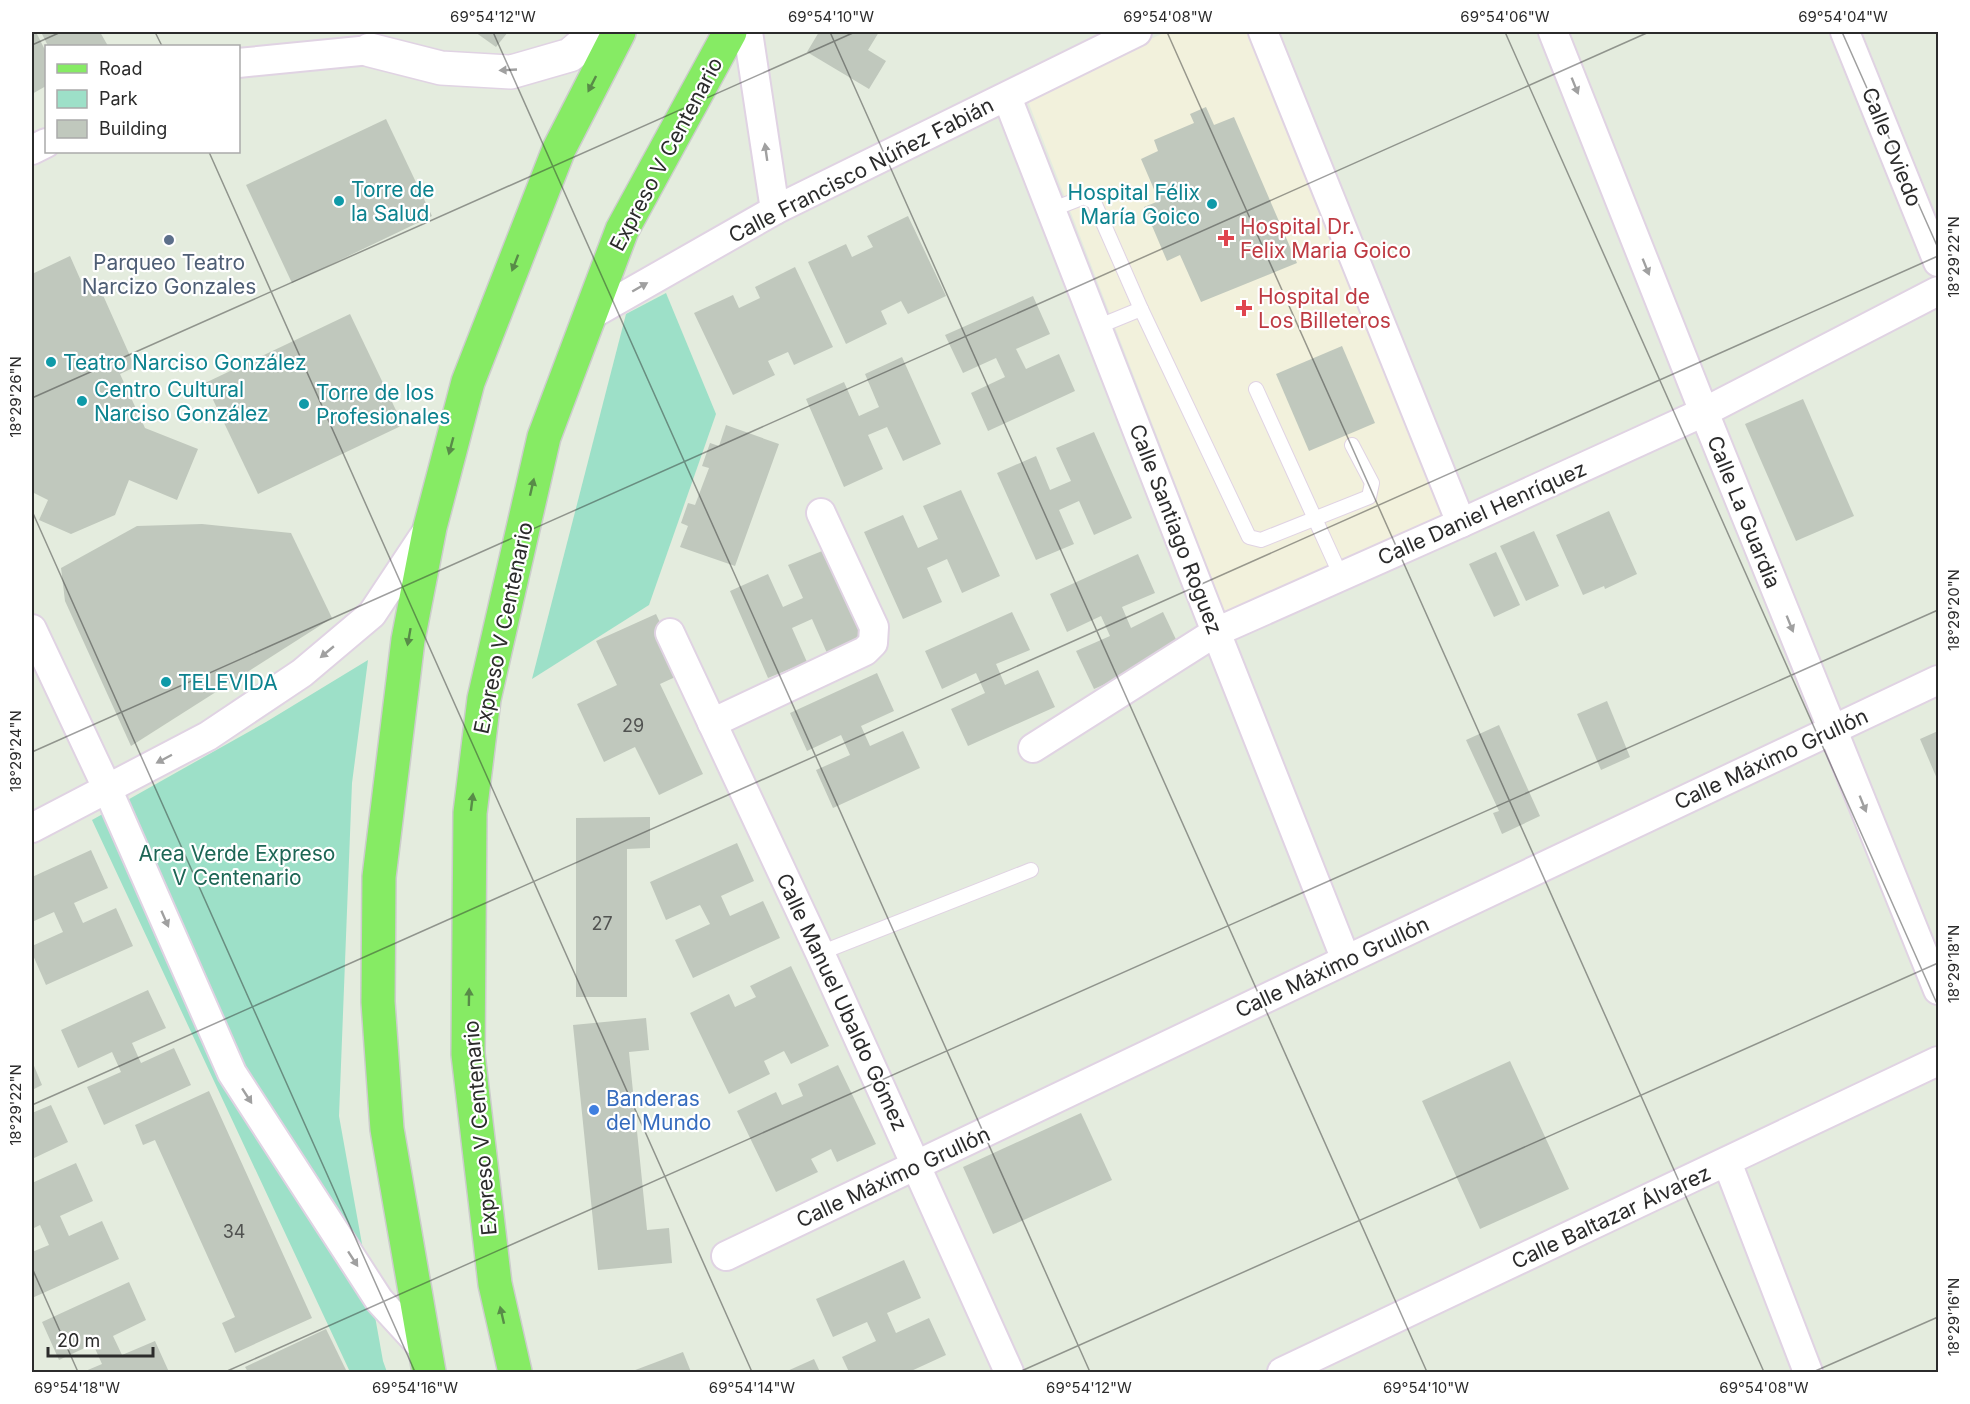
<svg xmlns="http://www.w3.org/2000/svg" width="1970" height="1404" viewBox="0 0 1970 1404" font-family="Inter,sans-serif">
  <rect width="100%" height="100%" fill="#e4ecde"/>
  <!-- medical -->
  <polygon fill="#f2f1dc" points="1166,32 1270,32 1466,520 1233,633 1026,96"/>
  <!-- green -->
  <g fill="#9de0c8">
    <polygon points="666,293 716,414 649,605 532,679 626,314"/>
    <polygon points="368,660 352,783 339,1116 383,1361 387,1372 350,1372 92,820 266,722"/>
  </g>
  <!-- building -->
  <g fill="#c0c8bd">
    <polygon points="32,32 36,32 46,52 46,86 32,94"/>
    <polygon points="41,32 100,32 108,46 48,46"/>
    <polygon points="475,32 508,32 496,47"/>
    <polygon points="819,32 879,32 868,50 886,61 869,89 807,52"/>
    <polygon points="1206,107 1214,125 1234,117 1297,263 1201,302 1180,255 1167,261 1144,207 1159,201 1141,159 1158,151 1154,140 1194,123 1190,114"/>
    <polygon points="386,119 432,216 292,283 246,185"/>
    <polygon points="908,216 946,296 908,314 901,301 881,311 887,324 846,344 808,262 846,244 852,257 873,247 867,236"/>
    <polygon points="70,256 85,290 98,284 135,367 120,374 145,428 198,449 177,500 129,480 115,515 71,534 39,520 48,500 32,492 32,274"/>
    <polygon points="795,267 833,347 794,365 788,352 768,361 775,375 733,395 694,313 733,295 739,308 760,298 755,287"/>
    <polygon points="1033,296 1050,334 1016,349 1026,369 1059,354 1075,391 988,431 971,393 1005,377 996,358 963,373 945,335"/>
    <polygon points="350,314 403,425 258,494 205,383"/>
    <polygon points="1342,346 1375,423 1309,451 1276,374"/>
    <polygon points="902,357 941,444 903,461 887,427 868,435 883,469 844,487 806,399 844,382 859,416 879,407 865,374"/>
    <polygon points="1803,399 1854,516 1796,541 1745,424"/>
    <polygon points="726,425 779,444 735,566 680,547 688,526 681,523 688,503 695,505 709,468 702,466 710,443 719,446"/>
    <polygon points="1094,432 1132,518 1094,535 1079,501 1059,510 1074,544 1036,560 997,473 1036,456 1050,490 1071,481 1056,448"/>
    <polygon points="961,490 1000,576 962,593 947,559 927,568 942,602 903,619 864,532 903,515 918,548 938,539 923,506"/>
    <polygon points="1609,511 1637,574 1605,589 1604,586 1583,595 1556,535"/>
    <polygon points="202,524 291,533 332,618 131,746 65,601 61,568 137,526"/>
    <polygon points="1534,531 1559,586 1526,601 1500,546"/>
    <polygon points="827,549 865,636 827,653 812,619 792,628 807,662 768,678 730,591 768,574 783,607 803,598 788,565"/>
    <polygon points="1496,552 1520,605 1494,617 1469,564"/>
    <polygon points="1138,554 1155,593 1122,607 1131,628 1163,612 1181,650 1094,689 1076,651 1110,636 1101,616 1067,632 1050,594"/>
    <polygon points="1012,612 1030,650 996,664 1005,685 1038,670 1055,707 968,746 951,709 985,693 976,673 942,689 925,651"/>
    <polygon points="656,614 684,673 660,684 703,774 659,795 635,747 604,762 577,704 617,685 596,641"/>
    <polygon points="877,673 894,711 861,726 870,746 903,731 920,768 833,808 816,770 850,755 841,735 807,751 790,713"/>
    <polygon points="1607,701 1630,757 1601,770 1577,714"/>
    <polygon points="1499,725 1540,816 1502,834 1493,813 1499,811 1466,740"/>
    <polygon points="1938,731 1938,781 1920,739"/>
    <polygon points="650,817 650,848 627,849 627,997 576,997 576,818"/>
    <polygon points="737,843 754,881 721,896 730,916 763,901 780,938 693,978 675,940 710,924 700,905 666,920 650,882"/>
    <polygon points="91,850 108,888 74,903 83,923 116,908 133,946 46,985 32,953 32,946 63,932 54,912 32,922 32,877"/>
    <polygon points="791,966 829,1046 791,1064 784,1051 764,1061 770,1074 729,1094 690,1013 729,994 735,1007 756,997 750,986"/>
    <polygon points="148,990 166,1028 132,1043 141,1063 174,1048 191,1085 104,1125 87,1087 121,1072 112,1052 78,1068 61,1030"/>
    <polygon points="646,1018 649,1050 629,1052 647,1230 669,1228 672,1263 598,1270 573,1025"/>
    <polygon points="32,1061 42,1085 32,1090"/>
    <polygon points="1510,1061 1569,1189 1480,1229 1422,1101"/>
    <polygon points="838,1065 876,1144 837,1162 831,1149 811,1159 818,1172 776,1192 737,1111 776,1092 782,1105 803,1096 798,1084"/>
    <polygon points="209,1091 312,1318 235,1353 222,1323 235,1317 155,1140 143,1145 135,1125"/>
    <polygon points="51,1105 68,1142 32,1159 32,1113"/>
    <polygon points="1081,1113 1112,1180 993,1234 963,1167"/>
    <polygon points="76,1163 93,1201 60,1216 69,1236 102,1221 119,1259 32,1298 32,1252 49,1245 40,1225 32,1229 32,1183"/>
    <polygon points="904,1260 921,1298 887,1313 896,1333 929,1318 946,1355 909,1372 849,1372 842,1357 876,1341 867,1322 833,1337 816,1299"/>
    <polygon points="129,1282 146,1320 113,1336 122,1355 155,1341 169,1372 83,1372 102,1364 93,1344 59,1360 42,1322"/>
    <polygon points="326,1329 347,1372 248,1372 245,1367"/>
    <polygon points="683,1352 691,1372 630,1372"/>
    <polygon points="814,1359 820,1372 785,1372"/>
  </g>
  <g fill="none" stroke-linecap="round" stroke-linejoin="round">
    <!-- service casing -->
    <g stroke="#e0d3e3" stroke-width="16">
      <g id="service">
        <polyline points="1051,210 1084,197 1094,202 1141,309"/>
        <polyline points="1097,327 1141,309 1249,537 1261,540 1369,497 1372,483 1352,445"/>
        <polyline points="1256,389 1341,576"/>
        <polyline points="820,953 1031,870"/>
      </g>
    </g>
    <!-- minor casing -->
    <g stroke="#e0d3e3" stroke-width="32">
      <g id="minor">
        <polyline points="748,32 775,210"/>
        <polyline points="1263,32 1461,523"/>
        <polyline points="1553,32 1704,412 1938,990"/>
        <polyline points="1845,32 1938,262"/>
        <polyline points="238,63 370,50"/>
        <polyline points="1007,97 1216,632 1346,960"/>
        <polyline points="32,150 46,143"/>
        <polyline points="589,316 775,210 1137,32"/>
        <polyline points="32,629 107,788 232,1073 379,1300 424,1349"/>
        <polyline points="670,633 820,953 1009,1372"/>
        <polyline points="712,723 865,651 873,643 874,627 821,513"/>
        <polyline points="1033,748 1216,632 1461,523 1704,412 1938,291"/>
        <polyline points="32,828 208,736 302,673 372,614 427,531"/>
        <polyline points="1727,1162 1808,1372"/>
        <polyline points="726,1256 1346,960 1938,680"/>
        <polyline points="1282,1372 1938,1061"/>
      </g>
    </g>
    <!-- tertiary casing -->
    <g stroke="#e0d3e3" stroke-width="36">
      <polyline id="tertiary" points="370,50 441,68 511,72 570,55 597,32"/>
    </g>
    <!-- primary casing -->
    <g stroke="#ccc" stroke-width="36">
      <g id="primary">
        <polyline points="429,1372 387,1129 378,1002 379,877 408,640 430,527 468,382 559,149 619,32"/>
        <polyline points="515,1372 495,1284 468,1054 470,813 484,699 544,437 622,230 730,32"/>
      </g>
    </g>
    <!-- service -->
    <use href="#service" stroke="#fff" stroke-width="14"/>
    <!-- minor -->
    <use href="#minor" stroke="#fff" stroke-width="28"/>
    <!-- tertiary -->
    <use href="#tertiary" stroke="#fff" stroke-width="33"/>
    <!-- primary -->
    <use href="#primary" stroke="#86eb64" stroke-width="33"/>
  </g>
  <!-- one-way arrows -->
  <defs><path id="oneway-solid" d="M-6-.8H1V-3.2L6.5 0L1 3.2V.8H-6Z" transform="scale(1.5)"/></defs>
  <g fill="#a0a0a0">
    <use href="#oneway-solid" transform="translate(508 70) rotate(177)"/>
    <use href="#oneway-solid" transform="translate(1575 86) rotate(68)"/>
    <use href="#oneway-solid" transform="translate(766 152) rotate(-98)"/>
    <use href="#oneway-solid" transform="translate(1646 267) rotate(68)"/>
    <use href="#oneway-solid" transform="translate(640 287) rotate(-30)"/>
    <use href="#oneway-solid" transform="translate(1790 624) rotate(68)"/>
    <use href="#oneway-solid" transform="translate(327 652) rotate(140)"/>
    <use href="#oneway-solid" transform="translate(164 759) rotate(152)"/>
    <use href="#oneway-solid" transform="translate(1863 804) rotate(68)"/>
    <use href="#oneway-solid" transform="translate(165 919) rotate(66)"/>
    <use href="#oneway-solid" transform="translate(247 1096) rotate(57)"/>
    <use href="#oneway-solid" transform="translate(353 1259) rotate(57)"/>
  </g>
  <g fill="#588b48">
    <use href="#oneway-solid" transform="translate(592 84) rotate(117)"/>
    <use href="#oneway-solid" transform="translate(515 263) rotate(111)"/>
    <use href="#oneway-solid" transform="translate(451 446) rotate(105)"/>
    <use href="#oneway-solid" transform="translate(532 487) rotate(-77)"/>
    <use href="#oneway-solid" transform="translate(409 637) rotate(100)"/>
    <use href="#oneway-solid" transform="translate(472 802) rotate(-83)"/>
    <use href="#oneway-solid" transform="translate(469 997) rotate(-89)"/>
    <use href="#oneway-solid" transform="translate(502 1315) rotate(-103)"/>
  </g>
  <!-- ticks -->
  <path fill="none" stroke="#2b2b2b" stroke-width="1.5" stroke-opacity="0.45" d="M155,32L162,46M493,32L1090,1372M830,32L1427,1372M1167,32L1764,1372M1505,32L1938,1006M1842,32L1938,248M32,45L61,32M209,152L752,1372M32,398L855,32M32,511L415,1372M32,752L1649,32M32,1105L1938,256M32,1268L78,1372M225,1372L1938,610M1019,1372L1938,963M1813,1372L1938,1317"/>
  <!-- markers -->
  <g fill="#0f9aa8" stroke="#fff" stroke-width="2">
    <circle cx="339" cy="201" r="6"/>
    <circle cx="1212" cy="204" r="6"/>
    <circle cx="51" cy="362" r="6"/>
    <circle cx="82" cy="401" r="6"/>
    <circle cx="304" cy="404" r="6"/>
    <circle cx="166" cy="682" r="6"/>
  </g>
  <g fill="#e0444e" stroke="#fff" stroke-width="2">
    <path d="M1223 229h6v6h6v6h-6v6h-6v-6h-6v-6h6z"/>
    <path d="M1241 299h6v6h6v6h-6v6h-6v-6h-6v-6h6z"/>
  </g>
  <circle fill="#5c6f8a" stroke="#fff" stroke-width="2" cx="169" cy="240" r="6"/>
  <circle fill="#3f7fe0" stroke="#fff" stroke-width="2" cx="594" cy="1110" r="6"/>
  <g text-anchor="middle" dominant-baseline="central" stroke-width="4.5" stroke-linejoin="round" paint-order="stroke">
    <!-- number labels -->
    <g font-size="18" fill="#505250">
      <text x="633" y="725">29</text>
      <text x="602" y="923">27</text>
      <text x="234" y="1231">34</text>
    </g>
    <!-- street labels -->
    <g font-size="21" fill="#2b2b2b" stroke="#fff">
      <text transform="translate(1892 147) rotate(68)">Calle Oviedo</text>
      <text transform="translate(666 154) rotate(-62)">Expreso V Centenario</text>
      <text transform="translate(861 170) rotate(-27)">Calle Francisco Núñez Fabián</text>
      <text transform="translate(1744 512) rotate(68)">Calle La Guardia</text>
      <text transform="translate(1482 513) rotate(-24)">Calle Daniel Henríquez</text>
      <text transform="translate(1176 529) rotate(69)">Calle Santiago Roguez</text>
      <text transform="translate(503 628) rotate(-78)">Expreso V Centenario</text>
      <text transform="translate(1771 759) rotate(-25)">Calle Máximo Grullón</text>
      <text transform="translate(1332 967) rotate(-25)">Calle Máximo Grullón</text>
      <text transform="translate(842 1002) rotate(65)">Calle Manuel Ubaldo Gómez</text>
      <text transform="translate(480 1128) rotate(-95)">Expreso V Centenario</text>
      <text transform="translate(893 1177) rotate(-25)">Calle Máximo Grullón</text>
      <text transform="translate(1611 1217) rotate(-25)">Calle Baltazar Álvarez</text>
    </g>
    <!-- culture labels -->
    <g font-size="21" fill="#0d838f" stroke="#fff" text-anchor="start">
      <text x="351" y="189">Torre de<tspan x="351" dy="24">la Salud</tspan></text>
      <text x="1200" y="192" text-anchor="end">Hospital Félix<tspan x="1200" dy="24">María Goico</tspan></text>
      <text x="63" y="362">Teatro Narciso González</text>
      <text x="94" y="389">Centro Cultural<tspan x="94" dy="24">Narciso González</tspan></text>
      <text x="316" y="392">Torre de los<tspan x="316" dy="24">Profesionales</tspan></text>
      <text x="178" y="682">TELEVIDA</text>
    </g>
    <!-- health labels -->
    <g font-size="21" fill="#be3a42" stroke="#fff" text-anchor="start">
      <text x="1240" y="226">Hospital Dr.<tspan x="1240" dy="24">Felix Maria Goico</tspan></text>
      <text x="1258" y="296">Hospital de<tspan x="1258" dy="24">Los Billeteros</tspan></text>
    </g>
    <!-- service labels -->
    <g font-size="21" fill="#4e5e75" stroke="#fff">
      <text x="169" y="262">Parqueo Teatro<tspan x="169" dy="24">Narcizo Gonzales</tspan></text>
    </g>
    <!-- park labels -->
    <g font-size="21" fill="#1d6655" stroke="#fff">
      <text x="237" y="853">Area Verde Expreso<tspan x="237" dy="24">V Centenario</tspan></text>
    </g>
    <!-- shop labels -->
    <g font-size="21" fill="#366cbe" stroke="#fff" text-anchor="start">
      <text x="606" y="1098">Banderas<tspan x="606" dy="24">del Mundo</tspan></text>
    </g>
  </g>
  <!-- border -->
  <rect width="1970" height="1404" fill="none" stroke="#ffffff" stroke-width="66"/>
  <!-- legend -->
  <rect x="45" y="45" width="195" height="108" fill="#ffffff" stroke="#aaaaaa" stroke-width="1.5"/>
  <rect x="57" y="64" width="30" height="9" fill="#86eb64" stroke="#aaaaaa" stroke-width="1.5"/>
  <text x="99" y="75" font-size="18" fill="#2b2b2b">Road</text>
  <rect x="57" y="90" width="30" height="18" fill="#9de0c8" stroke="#aaaaaa" stroke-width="1.5"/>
  <text x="99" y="105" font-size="18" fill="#2b2b2b">Park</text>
  <rect x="57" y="120" width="30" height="18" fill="#c0c8bd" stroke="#aaaaaa" stroke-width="1.5"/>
  <text x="99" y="135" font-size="18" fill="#2b2b2b">Building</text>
  <!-- scale -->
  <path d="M48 1347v9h105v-9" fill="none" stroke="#2b2b2b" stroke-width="3"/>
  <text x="57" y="1347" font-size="18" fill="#2b2b2b" stroke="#ffffff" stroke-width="4.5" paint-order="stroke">20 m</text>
  <rect x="33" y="33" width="1904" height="1338" fill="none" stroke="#2b2b2b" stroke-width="2"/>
  <g font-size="15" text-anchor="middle" fill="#2b2b2b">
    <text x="493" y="22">69°54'12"W</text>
    <text x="831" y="22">69°54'10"W</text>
    <text x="1168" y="22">69°54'08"W</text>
    <text x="1505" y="22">69°54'06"W</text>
    <text x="1843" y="22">69°54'04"W</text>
    <text transform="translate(1954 257) rotate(-90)" y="5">18°29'22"N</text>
    <text transform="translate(16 397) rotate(-90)" y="5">18°29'26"N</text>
    <text transform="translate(1954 610) rotate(-90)" y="5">18°29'20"N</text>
    <text transform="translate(16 751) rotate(-90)" y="5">18°29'24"N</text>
    <text transform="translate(1954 964) rotate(-90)" y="5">18°29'18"N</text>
    <text transform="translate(16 1105) rotate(-90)" y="5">18°29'22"N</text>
    <text transform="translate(1954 1317) rotate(-90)" y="5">18°29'16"N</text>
    <text x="77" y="1393">69°54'18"W</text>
    <text x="415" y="1393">69°54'16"W</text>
    <text x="752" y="1393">69°54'14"W</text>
    <text x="1089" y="1393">69°54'12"W</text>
    <text x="1426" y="1393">69°54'10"W</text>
    <text x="1764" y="1393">69°54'08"W</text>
  </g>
</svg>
